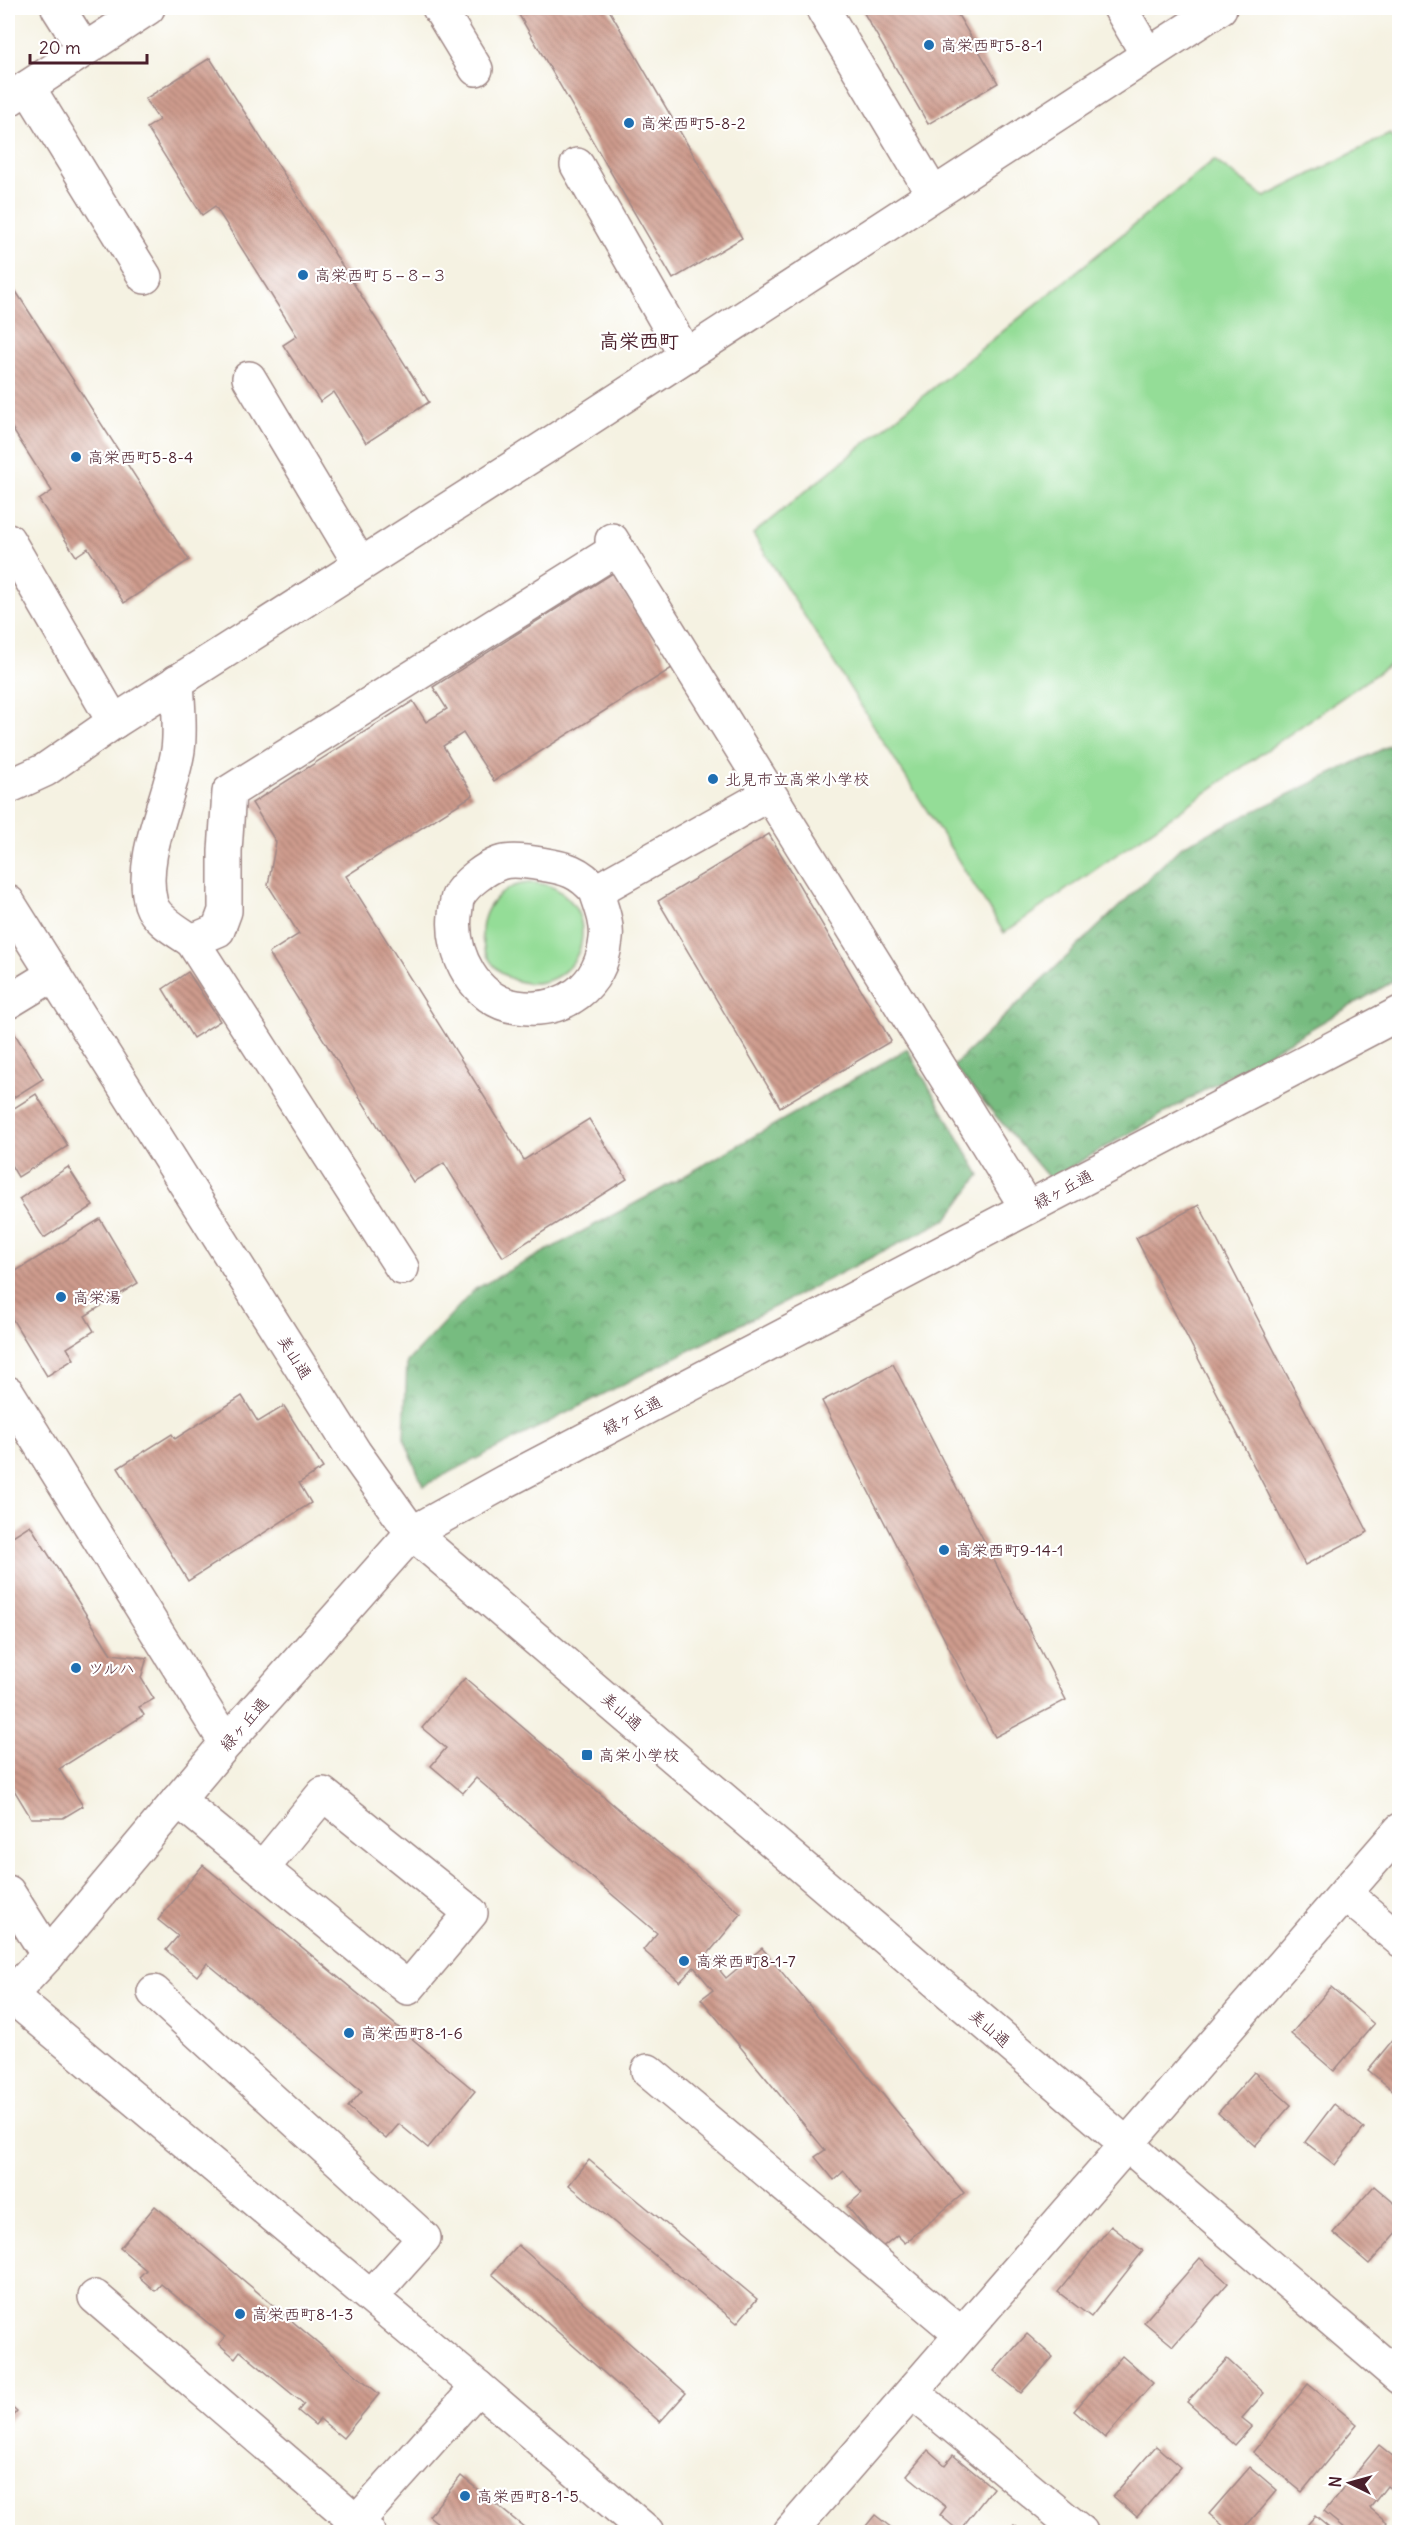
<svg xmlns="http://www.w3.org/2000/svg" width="1407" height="2540" viewBox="0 0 1407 2540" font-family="Delius,'Klee One',sans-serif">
  <defs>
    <pattern id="forest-crowns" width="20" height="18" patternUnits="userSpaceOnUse" patternTransform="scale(1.5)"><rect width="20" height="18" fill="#77bc80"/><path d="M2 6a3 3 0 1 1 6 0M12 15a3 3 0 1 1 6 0" fill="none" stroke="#649869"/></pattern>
    <pattern id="building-back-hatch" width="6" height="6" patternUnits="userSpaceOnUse" patternTransform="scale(1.5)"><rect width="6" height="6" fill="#ce9b8d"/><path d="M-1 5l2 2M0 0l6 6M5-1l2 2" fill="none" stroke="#a97e73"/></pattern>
  </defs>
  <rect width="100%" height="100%" fill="#fff"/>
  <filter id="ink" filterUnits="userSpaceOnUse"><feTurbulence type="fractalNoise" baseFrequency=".0167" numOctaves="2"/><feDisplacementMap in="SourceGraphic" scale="12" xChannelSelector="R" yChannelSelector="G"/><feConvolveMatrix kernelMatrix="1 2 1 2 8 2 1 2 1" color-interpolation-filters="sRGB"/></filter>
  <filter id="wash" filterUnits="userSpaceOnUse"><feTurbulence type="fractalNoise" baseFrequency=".008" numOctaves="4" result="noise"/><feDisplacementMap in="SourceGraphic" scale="24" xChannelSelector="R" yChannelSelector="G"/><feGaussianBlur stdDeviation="1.35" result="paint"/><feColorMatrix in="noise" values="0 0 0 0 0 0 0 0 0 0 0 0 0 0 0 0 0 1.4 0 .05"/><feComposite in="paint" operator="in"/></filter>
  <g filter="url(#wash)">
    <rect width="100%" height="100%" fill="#f5f2e2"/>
    <!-- green -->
    <g fill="#94dd97" stroke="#6f7e61" stroke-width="1.5">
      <polygon points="1390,134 1400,150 1399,658 1004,933 753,534 1214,160 1265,197"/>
      <circle cx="532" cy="933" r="50"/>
    </g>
    <!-- forest -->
    <g fill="url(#forest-crowns)" stroke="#606e56" stroke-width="1.5">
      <polygon points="1399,741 1399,978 1050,1179 953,1066 1182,846"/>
      <polygon points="907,1049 980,1175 947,1219 423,1486 404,1438 407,1362 475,1289 658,1191"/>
    </g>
    <g id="blocks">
      <!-- building -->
      <g fill="url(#building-back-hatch)">
        <polygon points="515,8 608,8 742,238 673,279"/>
        <polygon points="861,8 954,8 998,83 928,124"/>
        <polygon points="210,58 429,402 366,443 334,392 320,402 283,345 297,336 215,206 202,215 147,128 159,120 145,99"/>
        <polygon points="8,279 189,560 124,603 88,548 76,556 39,500 52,491 8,422"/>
        <polygon points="613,573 672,668 494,781 463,733 443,746 473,795 346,876 524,1160 589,1119 627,1179 503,1257 444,1163 413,1182 269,953 299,934 268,885 276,842 252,803 413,701 426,722 447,709 433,687"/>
        <polygon points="769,834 891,1041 780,1107 658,901"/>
        <polygon points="188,972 220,1021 193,1038 163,989"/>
        <polygon points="8,1023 43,1079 8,1101"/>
        <polygon points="36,1094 68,1146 18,1177 8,1160 8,1112"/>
        <polygon points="68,1167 93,1206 44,1238 19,1199"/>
        <polygon points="1199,1205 1368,1532 1305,1565 1136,1238"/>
        <polygon points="100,1219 138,1283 85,1316 94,1331 67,1348 74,1359 47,1376 8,1312 8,1276"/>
        <polygon points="893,1364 1066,1700 995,1737 822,1401"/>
        <polygon points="242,1396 258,1422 284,1406 323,1468 299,1483 311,1503 188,1581 118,1468 172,1434 175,1439"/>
        <polygon points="30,1525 111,1654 147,1658 141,1678 154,1699 139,1707 144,1715 59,1769 83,1806 63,1818 31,1818 8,1780 8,1539"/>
        <polygon points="465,1678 741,1914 707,1955 726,1978 762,1948 964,2193 905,2243 897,2235 881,2248 847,2206 862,2193 844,2171 834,2180 815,2157 825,2150 701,1999 713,1990 694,1967 680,1982 643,1950 657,1933 476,1778 463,1793 431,1766 446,1748 422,1728"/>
        <polygon points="203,1865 475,2091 428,2148 399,2124 386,2139 348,2107 362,2091 207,1963 197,1976 166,1950 178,1936 158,1920"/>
        <polygon points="1331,1987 1374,2024 1334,2071 1291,2034"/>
        <polygon points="1400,2031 1400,2096 1368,2070"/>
        <polygon points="1254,2072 1291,2105 1255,2146 1218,2113"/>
        <polygon points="1334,2104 1364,2128 1335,2165 1305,2142"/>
        <polygon points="589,2160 757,2299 737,2323 569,2185"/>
        <polygon points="1374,2186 1400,2208 1400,2229 1369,2264 1333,2233"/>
        <polygon points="155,2206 379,2394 343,2438 320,2419 315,2425 298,2411 304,2404 240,2351 235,2358 219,2344 225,2337 161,2284 155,2291 139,2277 146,2270 120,2248"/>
        <polygon points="1111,2226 1143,2251 1091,2317 1058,2292"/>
        <polygon points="518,2245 686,2393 660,2422 492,2274"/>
        <polygon points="1200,2258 1228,2283 1173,2346 1144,2322"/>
        <polygon points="1027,2334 1053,2357 1021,2393 994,2371"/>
        <polygon points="1122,2356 1153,2383 1105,2438 1074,2411"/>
        <polygon points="1227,2359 1264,2393 1242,2418 1252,2426 1235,2445 1187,2402"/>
        <polygon points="1308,2384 1357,2424 1302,2492 1253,2452"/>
        <polygon points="8,2404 17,2412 8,2422"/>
        <polygon points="1379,2445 1400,2462 1400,2496 1387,2486 1370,2508 1387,2522 1379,2532 1349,2532 1324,2512"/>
        <polygon points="1156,2446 1180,2467 1137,2517 1113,2496"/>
        <polygon points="928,2450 945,2465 953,2455 993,2488 959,2531 940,2515 946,2507 907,2475"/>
        <polygon points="1250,2467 1277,2490 1241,2532 1231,2532 1209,2514"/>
        <polygon points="461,2476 530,2532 449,2532 429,2516"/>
        <polygon points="875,2515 897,2532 861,2532"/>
        <polygon points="1315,2516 1334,2532 1301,2532"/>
        <polygon points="1014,2525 1024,2532 1007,2532"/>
      </g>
    </g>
  </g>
  <g filter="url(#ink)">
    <use href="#blocks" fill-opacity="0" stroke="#a08886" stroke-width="1.5"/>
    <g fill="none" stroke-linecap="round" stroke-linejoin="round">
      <!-- minor casing -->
      <g stroke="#a08886" stroke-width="36">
        <g id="minor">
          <polyline points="58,8 84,49"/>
          <polyline points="439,8 476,69"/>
          <polyline points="1120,8 1147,54"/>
          <polyline points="824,11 933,194"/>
          <polyline points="28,87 145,277"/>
          <polyline points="8,100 148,8"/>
          <polyline points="577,165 686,356"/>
          <polyline points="249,378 360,564"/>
          <polyline points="8,540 114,722"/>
          <polyline points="612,540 1027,1208"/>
          <path d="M177,681C178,703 181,728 178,750C171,798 138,856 151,904C156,920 179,932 192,941L402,1268"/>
          <polyline points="8,787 45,770 114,722 550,444 1220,8"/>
          <path d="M596,891C579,871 566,868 541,864C530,862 511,859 500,863C486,868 465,883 458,897C456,901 456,910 455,915C451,954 475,1001 517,1007C564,1014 601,987 606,939C608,923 601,906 596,891L769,794"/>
          <polyline points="8,902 355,1453 412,1533 1400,2378"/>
          <polyline points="192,941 218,930 225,911 225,851 229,792 617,549"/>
          <polyline points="8,1002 54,974"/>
          <polyline points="8,1393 226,1743"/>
          <polyline points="178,1800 408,1988 471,1913 323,1794 262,1869"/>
          <polyline points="8,1892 48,1955"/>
          <polyline points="1345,1894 1400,1940"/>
          <polyline points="154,1992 424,2238 371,2297"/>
          <polyline points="10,1995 478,2387 647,2532"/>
          <polyline points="8,1998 48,1955 226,1743 412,1533 506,1481 1400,1013"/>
          <polyline points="648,2071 961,2334"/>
          <polyline points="95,2297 368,2532"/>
          <polyline points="912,2392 1081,2532"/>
          <polyline points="348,2532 478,2387"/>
          <polyline points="790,2532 1400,1830"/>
        </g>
      </g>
      <!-- minor -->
      <use href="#minor" stroke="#fff" stroke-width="33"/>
    </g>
  </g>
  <!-- markers -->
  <g fill="#1f6fb2" stroke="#fff" stroke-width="2">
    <circle cx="929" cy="45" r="6"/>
    <circle cx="629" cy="123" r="6"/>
    <circle cx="303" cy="275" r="6"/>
    <circle cx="76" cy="457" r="6"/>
    <circle cx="713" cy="779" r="6"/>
    <circle cx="61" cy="1297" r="6"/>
    <circle cx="944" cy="1550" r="6"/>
    <circle cx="76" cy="1668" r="6"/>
    <rect x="581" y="1749" width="12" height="12" rx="3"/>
    <circle cx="684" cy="1961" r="6"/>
    <circle cx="349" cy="2033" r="6"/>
    <circle cx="240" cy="2314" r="6"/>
    <circle cx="465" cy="2496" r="6"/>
  </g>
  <g text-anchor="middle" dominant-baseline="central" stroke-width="4.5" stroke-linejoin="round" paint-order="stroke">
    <!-- poi labels -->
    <g font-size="16" fill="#4a1f2b" stroke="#fff" text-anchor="start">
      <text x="941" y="45">高栄西町5-8-1</text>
      <text x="641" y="123">高栄西町5-8-2</text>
      <text x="315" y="275">高栄西町５−８−３</text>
      <text x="88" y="457">高栄西町5-8-4</text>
      <text x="725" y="779">北見市立高栄小学校</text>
      <text x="73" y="1297">高栄湯</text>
      <text x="956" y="1550">高栄西町9-14-1</text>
      <text x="88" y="1668">ツルハ</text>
      <text x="599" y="1755">高栄小学校</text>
      <text x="696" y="1961">高栄西町8-1-7</text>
      <text x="361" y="2033">高栄西町8-1-6</text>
      <text x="252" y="2314">高栄西町8-1-3</text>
      <text x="477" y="2496">高栄西町8-1-5</text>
    </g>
    <!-- street labels -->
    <g font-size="16" fill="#4a1f2b" stroke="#fff">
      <text transform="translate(1063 1189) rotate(-28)">緑ヶ丘通</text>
      <text transform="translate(295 1357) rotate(58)">美山通</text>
      <text transform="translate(632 1415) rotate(-28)">緑ヶ丘通</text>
      <text transform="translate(622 1711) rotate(41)">美山通</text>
      <text transform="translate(244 1724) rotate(-49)">緑ヶ丘通</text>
      <text transform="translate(990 2028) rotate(41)">美山通</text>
    </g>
    <!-- quarter labels -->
    <g font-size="20" font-weight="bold" fill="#4a1f2b" stroke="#fff">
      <text x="639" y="340">高栄西町</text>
    </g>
  </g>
  <!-- margin -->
  <rect width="1407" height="2540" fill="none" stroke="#fff" stroke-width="30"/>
  <!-- north arrow -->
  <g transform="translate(1350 2483) rotate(275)" stroke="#ffffff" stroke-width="4.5" paint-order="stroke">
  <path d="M0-4.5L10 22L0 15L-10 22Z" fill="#4a1f2b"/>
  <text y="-9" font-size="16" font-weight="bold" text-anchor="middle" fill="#4a1f2b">N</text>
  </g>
  <!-- scale -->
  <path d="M30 54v9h117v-9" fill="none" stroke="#4a1f2b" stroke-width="3"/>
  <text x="39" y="54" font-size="18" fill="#4a1f2b" stroke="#ffffff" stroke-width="4.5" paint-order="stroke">20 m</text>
</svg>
